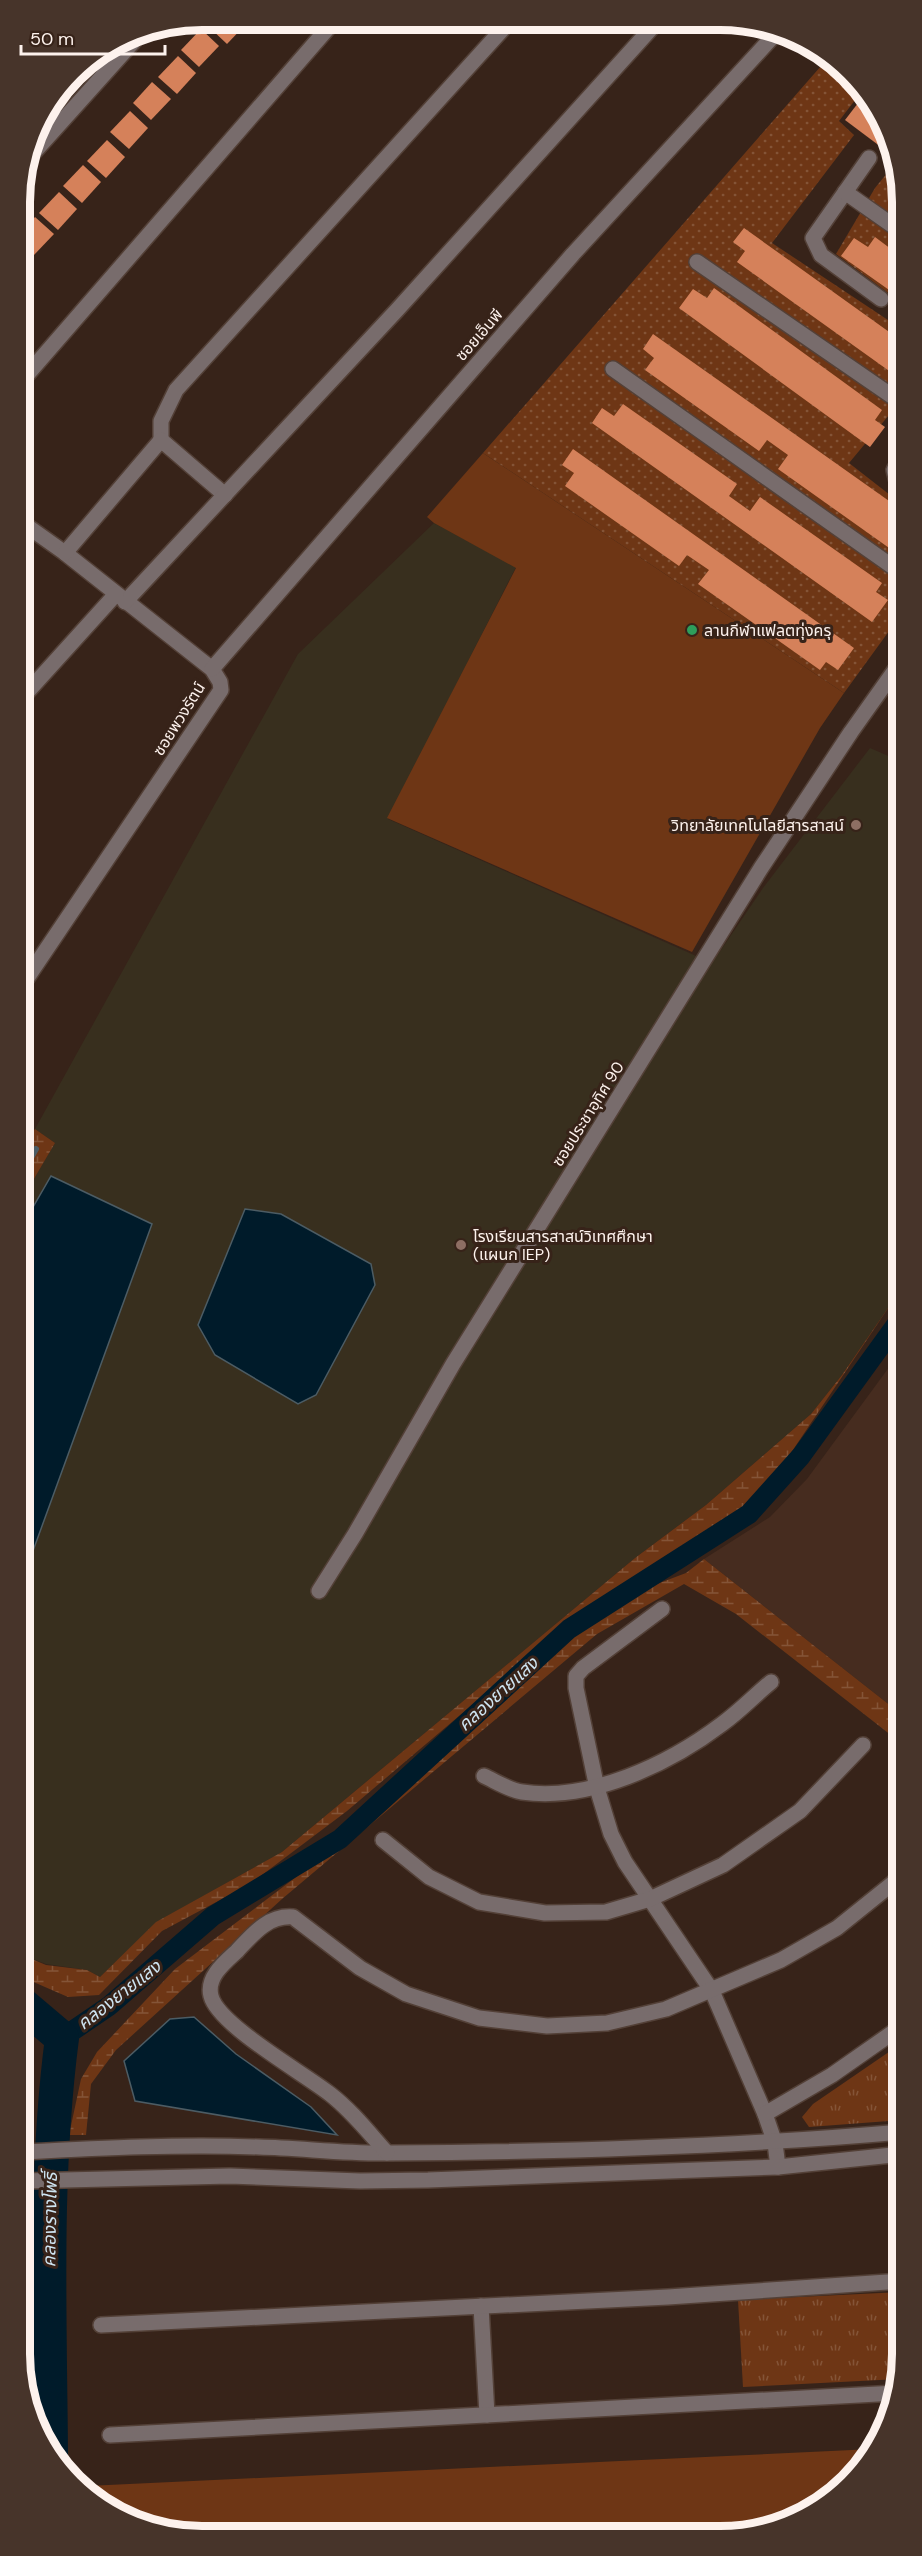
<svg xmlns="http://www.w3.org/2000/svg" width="922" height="2556" viewBox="0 0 922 2556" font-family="'DM Sans','Noto Sans Thai',sans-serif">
  <defs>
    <pattern id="wetland-marsh" width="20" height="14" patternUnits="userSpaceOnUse" patternTransform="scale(1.5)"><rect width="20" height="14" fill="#6e3615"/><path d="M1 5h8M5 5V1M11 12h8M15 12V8" fill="none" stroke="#845437"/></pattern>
    <pattern id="park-tufts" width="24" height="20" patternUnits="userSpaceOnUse" patternTransform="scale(1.5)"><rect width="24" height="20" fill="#6e3615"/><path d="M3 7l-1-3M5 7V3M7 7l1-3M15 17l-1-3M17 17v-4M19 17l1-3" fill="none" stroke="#845437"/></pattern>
    <pattern id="garden-dots" width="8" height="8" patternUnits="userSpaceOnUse" patternTransform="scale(1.5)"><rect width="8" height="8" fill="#6e3615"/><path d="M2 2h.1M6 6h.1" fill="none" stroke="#845437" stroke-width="1.8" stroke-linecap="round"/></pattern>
  </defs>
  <rect width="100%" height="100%" fill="#372319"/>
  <!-- built -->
  <polygon fill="#462c1f" points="901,1351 901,1714 704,1559 770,1517 807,1479"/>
  <!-- education -->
  <polygon fill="#382f1e" points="434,523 516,567 388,819 712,963 763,888 870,748 900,761 901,1289 842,1375 811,1414 706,1505 635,1558 282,1852 157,1922 100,1977 87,1970 46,1964 22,1955 21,1201 55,1143 35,1129 298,654"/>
  <!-- grass -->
  <g fill="#6e3615">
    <polygon points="483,453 844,693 820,728 692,952 387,818 516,568 434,523 427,517"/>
    <polygon points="873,2449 857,2474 811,2512 767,2529 724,2533 167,2533 121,2517 87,2493 87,2486"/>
  </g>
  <!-- wetland -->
  <g fill="url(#wetland-marsh)">
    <polygon points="35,1129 55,1143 21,1201 21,1150"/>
    <polygon points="901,1289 770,1484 742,1509 557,1633 347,1811 250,1884 162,1931 99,1995 68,1997 22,1977 22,1955 46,1965 87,1970 100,1977 156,1922 282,1852 635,1558 706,1505 811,1414 842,1375"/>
    <polygon points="704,1559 901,1714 901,1743 736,1614 684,1584 597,1634 282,1899 116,2050 91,2084 86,2135 69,2135 81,2079 97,2052 175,1969 317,1861 585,1622 649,1587 686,1573"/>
  </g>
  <!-- park -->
  <g fill="url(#park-tufts)">
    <polygon points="902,2043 902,2120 809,2127 802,2117 813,2104"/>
    <polygon points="902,2292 902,2365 899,2379 743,2387 738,2300"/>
  </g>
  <!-- garden -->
  <g fill="url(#garden-dots)">
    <polygon points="828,58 849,73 862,91 839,121 854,135 772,243 891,322 899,312 899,403 849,463 899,502 900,616 844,693 483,453"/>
    <polygon points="897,161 899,166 899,301 836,254 875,188"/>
  </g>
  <!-- water -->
  <g fill="#001b2a" stroke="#4c5c64" stroke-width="1.5">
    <polygon points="51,1176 152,1224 22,1581 21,1228"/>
    <polygon points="245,1209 281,1214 371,1264 375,1285 316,1395 298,1404 215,1355 198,1325"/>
    <polygon points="194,2017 236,2054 311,2107 337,2135 135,2101 124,2061 170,2019"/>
  </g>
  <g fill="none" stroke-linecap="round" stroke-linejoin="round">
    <!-- stream -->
    <polyline stroke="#4c5c64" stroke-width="6" points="21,1175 36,1149"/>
    <!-- canal -->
    <polyline stroke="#001b2a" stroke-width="20" points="62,2038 109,2006 213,1916 340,1839 569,1629 749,1514 801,1456 901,1318"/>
    <!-- river -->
    <path stroke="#001b2a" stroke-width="34" d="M23,2005L62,2038C44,2176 50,2315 51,2454"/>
  </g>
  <!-- building -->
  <g fill="#d5815a">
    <polygon points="216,20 243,20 247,23 227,44 209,27"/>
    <polygon points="201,29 219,46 199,67 181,50"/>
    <polygon points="109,48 94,66 88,61"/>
    <polygon points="178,56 196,73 177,94 158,77"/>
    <polygon points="78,70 85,75 68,94 63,89"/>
    <polygon points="152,82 171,99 151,120 133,103"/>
    <polygon points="865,94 878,111 895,155 893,156 845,120"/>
    <polygon points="58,96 62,99 45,118 43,116"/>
    <polygon points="130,111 148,128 129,149 110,132"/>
    <polygon points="107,140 125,157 106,178 87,161"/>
    <polygon points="83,165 101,182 82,203 63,186"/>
    <polygon points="59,192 77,209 58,230 39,213"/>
    <polygon points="35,217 54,234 34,255 20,242 20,234"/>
    <polygon points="744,228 899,339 899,378 737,262 745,251 733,242"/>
    <polygon points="875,237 899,255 899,297 841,256 854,238 868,247"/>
    <polygon points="20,251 31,261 20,273"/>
    <polygon points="714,288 882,410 875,420 885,427 870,447 679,308 693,289 707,298"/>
    <polygon points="653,334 899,508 899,555 778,469 788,455 767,440 759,451 645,370 654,358 643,349"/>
    <polygon points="623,404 737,484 729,496 750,511 760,497 882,583 876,592 888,600 872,622 592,423 602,408 614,416"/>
    <polygon points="573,449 854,648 838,670 826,662 820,670 698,584 709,570 687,555 679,566 565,486 574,473 562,465"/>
  </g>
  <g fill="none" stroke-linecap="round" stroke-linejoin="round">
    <!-- minor casing -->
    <g stroke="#534037" stroke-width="18">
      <g id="minor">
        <polyline points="869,158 813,238 821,255 881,299"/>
        <polyline points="28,159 143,31"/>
        <polyline points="845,192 899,230"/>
        <polyline points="697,262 899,401"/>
        <polyline points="613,369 900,572"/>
        <polyline points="26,376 335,20"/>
        <polyline points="161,440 161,421 176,390 510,21"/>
        <polyline points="899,462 894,470 899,489"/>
        <polyline points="20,521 65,553 212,669 220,682 221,690 21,987"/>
        <polyline points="65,553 161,440 225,495"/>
        <polyline points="125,602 397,310 657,22"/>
        <polyline points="212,669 573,254 778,31"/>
        <polyline points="21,699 116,594"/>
        <polyline points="319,1591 355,1534 453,1364 761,868 851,732 900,663"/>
        <polyline points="662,1609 583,1668 576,1676 576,1688 597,1788 611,1834 625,1862 712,1991 765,2114 775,2143 778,2167"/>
        <path d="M484,1776C495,1781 509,1790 522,1792C590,1802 669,1764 722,1724C740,1711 755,1695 771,1682"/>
        <polyline points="383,1840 429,1877 479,1902 545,1913 606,1912 650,1899 723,1865 800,1811 863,1745"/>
        <polyline points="765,2114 832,2075 902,2026"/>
        <path d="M23,2152C101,2148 180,2144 259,2147C302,2148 346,2154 390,2153C561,2152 731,2147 902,2132"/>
        <path d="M387,2153C369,2133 352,2111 330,2094C305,2074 218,2025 211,1996C206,1977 225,1962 237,1951C253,1934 268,1915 293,1917L360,1968L406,1994L479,2018L547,2026L607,2023L666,2009L781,1960L837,1928L893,1883L901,1874"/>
        <polyline points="23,2181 230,2176 360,2181 428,2180 778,2167 902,2154"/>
        <polyline points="481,2306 487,2415"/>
        <polyline points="101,2325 668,2297 902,2281"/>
        <polyline points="110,2435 896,2393"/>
      </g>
    </g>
    <!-- minor -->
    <use href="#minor" stroke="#786c6c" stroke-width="15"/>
  </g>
  <!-- markers -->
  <circle fill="#2e9e5b" stroke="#372319" stroke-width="2" cx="692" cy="630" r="6"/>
  <g fill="#8d6e63" stroke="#372319" stroke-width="2">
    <circle cx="856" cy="825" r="6"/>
    <circle cx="461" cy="1245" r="6"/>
  </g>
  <g text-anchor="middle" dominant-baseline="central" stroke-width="6" stroke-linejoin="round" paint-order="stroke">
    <!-- street labels -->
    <g font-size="16" fill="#fdf2ed" stroke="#372319">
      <text transform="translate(479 335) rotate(-49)">ซอยเอ็นพี</text>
      <text transform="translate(179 719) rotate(-58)">ซอยพวงรัตน์</text>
      <text transform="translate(588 1114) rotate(-58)">ซอยประชาอุทิศ 90</text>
    </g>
    <!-- poi labels -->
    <g font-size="16" fill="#fdf2ed" stroke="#372319" text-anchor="start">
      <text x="704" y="630">ลานกีฬาแฟลตทุ่งครุ</text>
      <text x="844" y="825" text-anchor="end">วิทยาลัยเทคโนโลยีสารสาสน์</text>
      <text x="473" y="1236">โรงเรียนสารสาสน์วิเทศศึกษา<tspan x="473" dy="18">(แผนก IEP)</tspan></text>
    </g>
    <!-- water labels -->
    <g font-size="18" font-style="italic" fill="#cee4f1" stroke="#372319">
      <text transform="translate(498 1694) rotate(-42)">คลองยายแสง</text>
      <text transform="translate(119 1995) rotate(-38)">คลองยายแสง</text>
      <text transform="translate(50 2220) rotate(-89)">คลองรางโพธิ์</text>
    </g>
  </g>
  <!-- crop -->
  <path d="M0 0H922V2556H0ZM202 30H720A172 172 0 0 1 892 202V2354A172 172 0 0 1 720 2526H202A172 172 0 0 1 30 2354V202A172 172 0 0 1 202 30Z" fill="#47342a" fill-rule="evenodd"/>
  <path fill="none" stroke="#fdf2ed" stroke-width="8" d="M202 30H720A172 172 0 0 1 892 202V2354A172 172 0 0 1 720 2526H202A172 172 0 0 1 30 2354V202A172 172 0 0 1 202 30Z"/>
  <!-- scale -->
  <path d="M21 45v9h144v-9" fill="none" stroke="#fdf2ed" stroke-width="3"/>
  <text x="30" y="45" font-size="18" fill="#fdf2ed" stroke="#372319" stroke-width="4.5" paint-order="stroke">50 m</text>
</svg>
